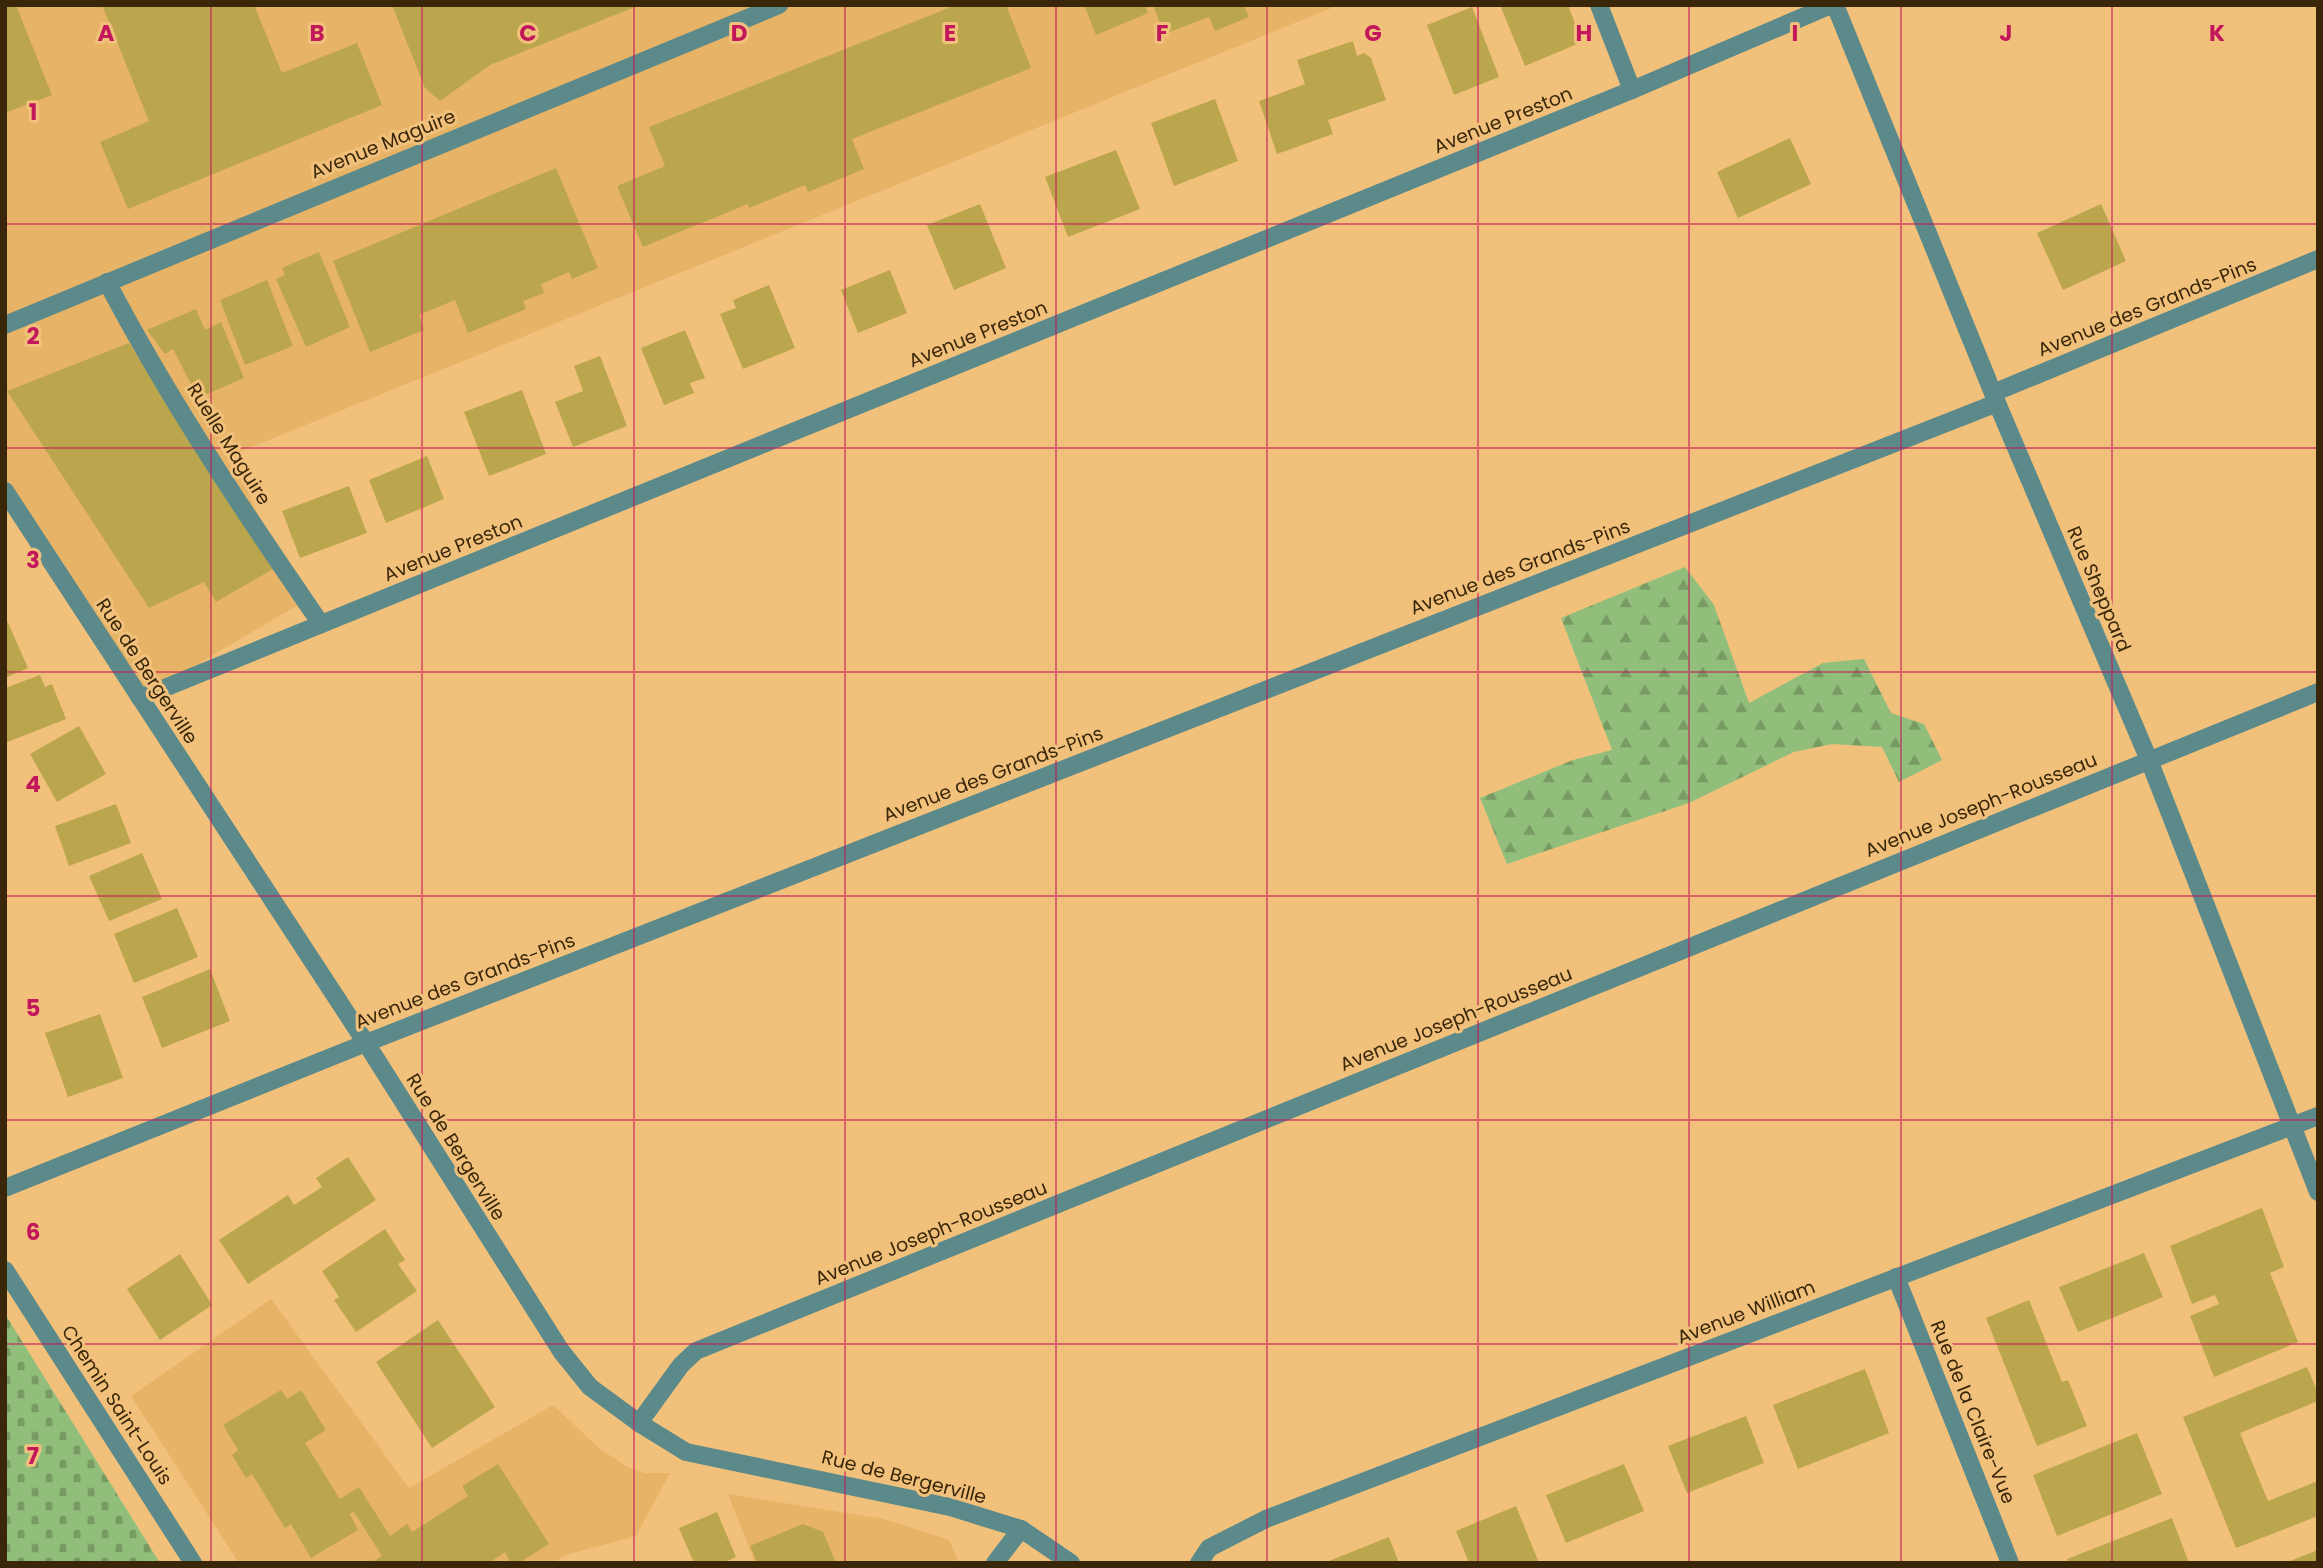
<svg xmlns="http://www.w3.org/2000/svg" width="2323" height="1568" viewBox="0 0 2323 1568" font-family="Poppins,sans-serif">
  <defs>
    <pattern id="forest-firs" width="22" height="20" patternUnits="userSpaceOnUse" patternTransform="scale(1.75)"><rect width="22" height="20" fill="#91bf7b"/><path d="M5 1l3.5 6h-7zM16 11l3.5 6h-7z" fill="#779b63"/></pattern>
    <pattern id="cemetery-stones" width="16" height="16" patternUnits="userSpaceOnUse" patternTransform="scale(1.75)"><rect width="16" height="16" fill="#91bf7b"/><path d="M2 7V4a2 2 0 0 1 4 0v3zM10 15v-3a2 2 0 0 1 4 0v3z" fill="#779b63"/></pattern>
  </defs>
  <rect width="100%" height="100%" fill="#f1c17c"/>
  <!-- built -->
  <g fill="#e7b367">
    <polygon points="5,5 1339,5 232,455 298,605 140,698 5,491"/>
    <polygon points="271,1299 409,1488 553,1405 599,1448 627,1467 645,1473 670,1473 636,1536 565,1555 554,1563 239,1563 131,1396"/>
    <polygon points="728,1494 884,1519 949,1540 959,1562 755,1563"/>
  </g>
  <!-- forest -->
  <polygon fill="url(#forest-firs)" points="1685,567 1714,605 1749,703 1823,663 1864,659 1891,713 1924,724 1942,760 1899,782 1882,747 1832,744 1794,752 1689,803 1507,864 1480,798 1573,760 1612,750 1561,618"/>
  <!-- cemetery -->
  <polygon fill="url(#cemetery-stones)" points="5,1314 160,1563 5,1563"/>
  <!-- building -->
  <g fill="#bca64d">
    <polygon points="5,5 16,5 52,95 5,113"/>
    <polygon points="102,5 254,5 282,73 357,43 382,105 128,209 100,142 149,121"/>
    <polygon points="392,5 640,5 490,65 440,101 425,88"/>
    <polygon points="956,5 1006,5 1031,68 852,139 864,169 808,192 805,185 749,208 748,204 643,247 617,186 665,166 649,127"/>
    <polygon points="1084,5 1145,5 1148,13 1096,35"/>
    <polygon points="1153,5 1244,5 1249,17 1215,31 1209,17 1164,34"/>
    <polygon points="1500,5 1568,5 1582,42 1525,66"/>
    <polygon points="1472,7 1499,77 1454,95 1427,25"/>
    <polygon points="1353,41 1357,56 1364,53 1371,58 1386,100 1328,120 1333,134 1277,154 1259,101 1305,84 1297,60"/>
    <polygon points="1215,99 1238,161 1174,186 1151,123"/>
    <polygon points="1790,138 1811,184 1738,218 1717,172"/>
    <polygon points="1116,150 1140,209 1068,237 1045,177"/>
    <polygon points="556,168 598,268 572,279 569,272 541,284 544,293 523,301 526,309 468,333 455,300 419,315 424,330 370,352 333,261"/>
    <polygon points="980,204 1006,268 954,290 927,225"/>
    <polygon points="2101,204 2126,261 2063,290 2037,233"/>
    <polygon points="319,252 350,327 306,347 276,279 285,275 282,268"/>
    <polygon points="890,270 907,313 858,333 841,290"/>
    <polygon points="267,280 293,346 245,365 220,300"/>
    <polygon points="769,285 795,348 743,369 720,314 736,308 733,300"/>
    <polygon points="196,309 205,330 221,322 244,378 198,398 173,349 165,354 147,330"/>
    <polygon points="685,330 705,378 690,383 694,393 664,405 641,348"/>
    <polygon points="129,343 273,569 216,602 204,582 149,608 7,391"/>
    <polygon points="600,356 627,426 573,447 555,402 583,391 574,366"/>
    <polygon points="522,390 546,454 489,476 464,412"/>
    <polygon points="427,456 444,499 386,523 369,480"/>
    <polygon points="349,486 367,533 300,558 282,511"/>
    <polygon points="5,616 28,668 5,678"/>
    <polygon points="40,675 45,687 52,684 66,719 5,743 5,688"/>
    <polygon points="79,726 106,774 57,802 30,754"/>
    <polygon points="116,804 131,843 69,866 55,826"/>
    <polygon points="142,853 162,899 109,921 89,876"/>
    <polygon points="177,908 198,957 134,983 114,934"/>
    <polygon points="210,969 230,1021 162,1048 142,997"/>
    <polygon points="100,1014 123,1078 68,1097 45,1033"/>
    <polygon points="348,1157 376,1200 248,1284 219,1240 288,1195 294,1205 322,1187 316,1178"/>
    <polygon points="2262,1208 2284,1267 2270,1273 2298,1342 2214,1377 2190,1316 2219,1304 2215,1295 2192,1304 2170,1246"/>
    <polygon points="385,1229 405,1260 398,1264 417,1291 356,1332 334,1300 339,1297 322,1271"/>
    <polygon points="2144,1253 2163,1297 2078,1332 2059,1287"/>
    <polygon points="180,1254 212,1305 160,1340 127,1289"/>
    <polygon points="2029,1300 2062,1382 2068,1380 2087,1426 2037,1446 1986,1318"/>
    <polygon points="438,1320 495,1407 432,1448 376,1362"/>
    <polygon points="2307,1367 2318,1393 2318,1401 2240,1433 2268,1501 2318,1481 2318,1516 2236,1548 2183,1417"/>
    <polygon points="1865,1369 1889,1433 1798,1469 1773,1405"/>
    <polygon points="281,1390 287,1399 301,1390 326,1430 305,1443 340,1499 359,1487 390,1536 407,1524 412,1532 468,1496 462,1486 498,1464 549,1544 519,1563 511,1563 505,1552 489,1563 371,1563 382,1556 354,1512 350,1514 358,1530 311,1558 291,1524 285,1528 252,1474 246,1478 232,1455 238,1450 223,1425"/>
    <polygon points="1746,1416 1764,1463 1687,1493 1668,1446"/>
    <polygon points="2137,1433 2162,1494 2057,1536 2033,1475"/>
    <polygon points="1624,1464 1644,1511 1566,1543 1546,1495"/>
    <polygon points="1516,1506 1539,1563 1469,1563 1456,1531"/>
    <polygon points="717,1512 736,1557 723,1563 694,1563 679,1528"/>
    <polygon points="2172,1518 2189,1563 2068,1563 2067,1559"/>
    <polygon points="803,1524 823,1532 836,1563 757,1563 750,1546"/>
    <polygon points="1389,1537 1399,1563 1324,1563"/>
    <polygon points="2318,1550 2318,1563 2285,1563"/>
  </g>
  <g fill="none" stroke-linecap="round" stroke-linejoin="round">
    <!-- minor -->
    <g stroke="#5c8a8a" stroke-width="18">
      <polyline points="1599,5 1632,90"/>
      <polyline points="1835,5 1997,403 2149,760 2318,1192"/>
      <path d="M107,282C169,400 245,514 321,624"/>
      <polyline points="5,325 779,5"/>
      <polyline points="1993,393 2318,259"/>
      <polyline points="5,491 366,1043 561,1351 590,1387 639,1423 686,1452 950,1507 1021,1529 1071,1563"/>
      <polyline points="140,698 1632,90 1831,5"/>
      <polyline points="5,1188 366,1043 1997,403"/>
      <polyline points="5,1270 193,1563"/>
      <polyline points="1896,1277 2010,1563"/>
      <polyline points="639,1423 681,1365 696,1351 2318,692"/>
      <polyline points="995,1563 1021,1529"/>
      <polyline points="1199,1563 1209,1548 1266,1519 2318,1116"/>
    </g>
  </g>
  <!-- grid -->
  <path fill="none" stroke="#c2185b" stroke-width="2" stroke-opacity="0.55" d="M211,5V1563M422,5V1563M634,5V1563M845,5V1563M1056,5V1563M1267,5V1563M1478,5V1563M1689,5V1563M1901,5V1563M2112,5V1563M5,224H2318M5,448H2318M5,672H2318M5,896H2318M5,1120H2318M5,1344H2318"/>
  <g text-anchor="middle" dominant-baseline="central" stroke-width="6" stroke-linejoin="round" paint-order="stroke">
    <!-- street labels -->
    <g font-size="19" fill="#3a270a" stroke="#f1c17c">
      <text transform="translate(1503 120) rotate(-22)">Avenue Preston</text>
      <text transform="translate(383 144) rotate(-22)">Avenue Maguire</text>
      <text transform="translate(2147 307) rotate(-22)">Avenue des Grands-Pins</text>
      <text transform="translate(978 334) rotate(-22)">Avenue Preston</text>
      <text transform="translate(229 444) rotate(58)">Ruelle Maguire</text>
      <text transform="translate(453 548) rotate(-22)">Avenue Preston</text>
      <text transform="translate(1520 567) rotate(-21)">Avenue des Grands-Pins</text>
      <text transform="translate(2099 589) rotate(67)">Rue Sheppard</text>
      <text transform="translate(147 671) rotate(57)">Rue de Bergerville</text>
      <text transform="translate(993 774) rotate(-21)">Avenue des Grands-Pins</text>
      <text transform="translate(1981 805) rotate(-22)">Avenue Joseph-Rousseau</text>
      <text transform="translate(465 981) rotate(-21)">Avenue des Grands-Pins</text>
      <text transform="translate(1456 1019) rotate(-22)">Avenue Joseph-Rousseau</text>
      <text transform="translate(456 1147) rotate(58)">Rue de Bergerville</text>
      <text transform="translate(931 1233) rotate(-22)">Avenue Joseph-Rousseau</text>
      <text transform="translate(1746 1312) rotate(-21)">Avenue William</text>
      <text transform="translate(117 1405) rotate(57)">Chemin Saint-Louis</text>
      <text transform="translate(1973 1412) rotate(68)">Rue de la Claire-Vue</text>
      <text transform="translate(904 1477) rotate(14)">Rue de Bergerville</text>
    </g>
  </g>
  <g font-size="23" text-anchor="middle" font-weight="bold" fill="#c2185b" stroke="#f1c17c" stroke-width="6" stroke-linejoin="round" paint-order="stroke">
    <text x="106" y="41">A</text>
    <text x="317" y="41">B</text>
    <text x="528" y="41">C</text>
    <text x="739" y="41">D</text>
    <text x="950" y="41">E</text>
    <text x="1162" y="41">F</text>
    <text x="1373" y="41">G</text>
    <text x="1584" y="41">H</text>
    <text x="1795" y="41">I</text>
    <text x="2006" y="41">J</text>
    <text x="2217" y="41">K</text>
    <text x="33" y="120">1</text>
    <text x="33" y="344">2</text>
    <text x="33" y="568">3</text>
    <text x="33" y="792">4</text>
    <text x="33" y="1016">5</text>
    <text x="33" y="1240">6</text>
    <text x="33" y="1464">7</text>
  </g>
  <!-- border -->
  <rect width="2323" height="1568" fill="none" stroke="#3a270a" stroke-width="14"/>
</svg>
